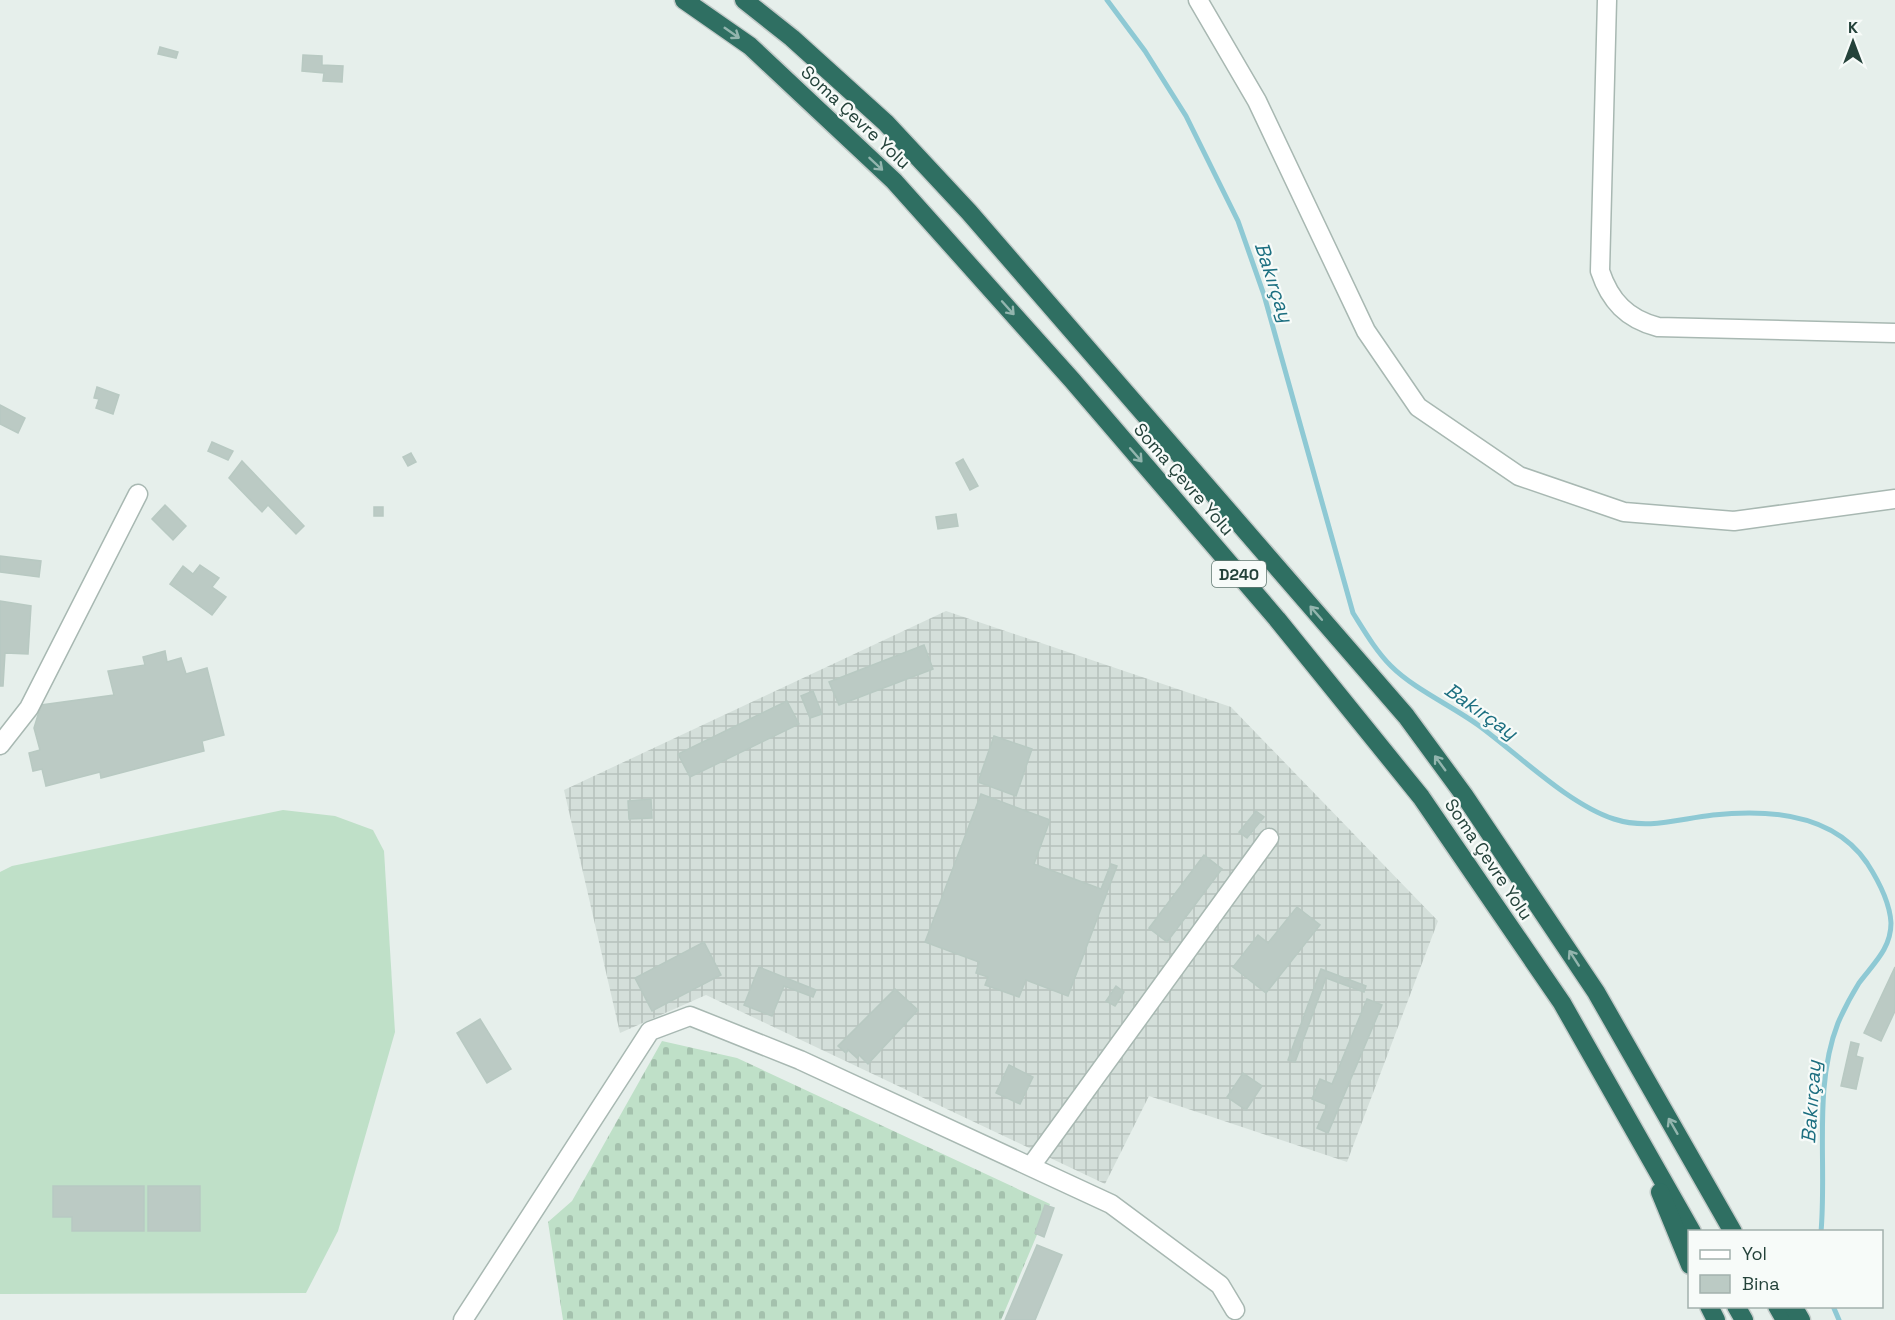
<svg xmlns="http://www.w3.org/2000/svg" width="1895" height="1320" viewBox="0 0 1895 1320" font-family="'Space Grotesk',sans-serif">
  <defs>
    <pattern id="industrial-grid" width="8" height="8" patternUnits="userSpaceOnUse" patternTransform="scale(1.5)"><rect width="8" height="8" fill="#d4dfda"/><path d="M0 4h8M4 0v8" fill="none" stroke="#b6c1bc"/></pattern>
    <pattern id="cemetery-stones" width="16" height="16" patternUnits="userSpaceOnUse" patternTransform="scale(1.5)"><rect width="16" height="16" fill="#bfe0c8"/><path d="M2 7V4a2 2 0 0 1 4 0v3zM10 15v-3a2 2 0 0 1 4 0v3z" fill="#a4c1ad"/></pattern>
  </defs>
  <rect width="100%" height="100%" fill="#e6efeb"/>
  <!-- industrial -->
  <polygon fill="url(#industrial-grid)" points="946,611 1231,707 1438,921 1347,1162 1149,1096 1105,1184 706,995 620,1033 564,790"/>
  <!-- grass -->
  <polygon fill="#bfe0c8" points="283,810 335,816 373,830 384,851 395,1032 338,1231 306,1293 0,1294 0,872 12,866"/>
  <!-- cemetery -->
  <polygon fill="url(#cemetery-stones)" points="662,1041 737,1058 1050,1204 1001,1320 563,1320 548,1222 572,1201"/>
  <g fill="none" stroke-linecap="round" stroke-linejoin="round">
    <!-- stream -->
    <g stroke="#8ec9d4" stroke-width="5">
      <path d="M1107,0L1145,51L1186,116L1238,221L1264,295L1353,613C1365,632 1376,651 1391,666C1414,689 1452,706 1478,725C1518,754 1568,804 1614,819C1648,830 1678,819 1713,815C1768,809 1833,813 1867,863C1878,880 1890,903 1891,923C1891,949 1873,964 1859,983C1851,996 1844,1009 1838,1023C1813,1087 1827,1163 1821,1232"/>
      <polyline points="1833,1306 1839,1320"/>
    </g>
  </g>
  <!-- building -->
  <g fill="#bbcac4" stroke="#b8c9c2" stroke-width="1.5">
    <polygon points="160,47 178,52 176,58 158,54"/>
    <polygon points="303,55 322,56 322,65 343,66 342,82 323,81 324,73 302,71"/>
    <polygon points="97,387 119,395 113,414 96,408 99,399 94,398"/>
    <polygon points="0,405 25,418 18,433 0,424"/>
    <polygon points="212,442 233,451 228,460 208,451"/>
    <polygon points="411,453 416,462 408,466 403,457"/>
    <polygon points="963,459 978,486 970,490 956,463"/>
    <polygon points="242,461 304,526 296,534 268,505 262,512 229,478"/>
    <polygon points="165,505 186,526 173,540 152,519"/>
    <rect x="374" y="507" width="9" height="9"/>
    <polygon points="956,514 958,526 938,529 936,517"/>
    <polygon points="0,556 41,561 39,577 0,572"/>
    <polygon points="200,565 219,578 212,587 226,597 212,615 170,584 183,566 193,574"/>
    <polygon points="0,601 31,606 28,654 5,653 3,686 0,686"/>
    <polygon points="924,645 933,669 839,705 829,682"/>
    <polygon points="165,651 167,662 181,658 186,674 207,668 224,735 202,741 204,751 101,778 100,772 46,786 42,769 33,771 29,753 40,750 34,728 41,705 114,695 108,671 145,665 143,657"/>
    <polygon points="813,691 822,714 810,718 801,696"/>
    <polygon points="787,701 799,724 690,777 678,754"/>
    <polygon points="994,736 1032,749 1016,796 978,782"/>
    <polygon points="981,794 1050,820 1034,864 1101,889 1111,864 1117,866 1068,996 1026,980 1019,997 985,985 988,977 976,973 979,962 925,942"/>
    <polygon points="651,799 652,818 629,819 628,801"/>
    <polygon points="1256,811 1264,817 1247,838 1239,832"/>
    <polygon points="1204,855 1222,869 1167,942 1149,928"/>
    <polygon points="1297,907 1320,925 1266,993 1233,967 1258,935 1268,943"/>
    <polygon points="704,942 721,975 652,1011 635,978"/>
    <polygon points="759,967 816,990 813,997 784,986 772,1016 744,1005"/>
    <polygon points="1895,967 1895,1011 1881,1041 1864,1033"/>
    <polygon points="1321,969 1366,986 1364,992 1326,978 1295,1062 1288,1060"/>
    <polygon points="1116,986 1124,992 1115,1006 1106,1001"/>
    <polygon points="895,989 918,1010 868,1064 859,1055 857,1058 848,1050 846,1053 838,1046"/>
    <polygon points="1367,999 1382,1005 1328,1133 1317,1128 1327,1105 1312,1099 1320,1079 1332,1084"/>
    <polygon points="480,1019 511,1069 487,1083 457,1033"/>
    <polygon points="1851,1042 1859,1044 1856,1056 1863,1058 1856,1089 1841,1086"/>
    <polygon points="1009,1065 1033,1077 1020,1104 996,1093"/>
    <polygon points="1243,1073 1262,1086 1246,1110 1227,1097"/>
    <polygon points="53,1186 144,1186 144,1231 72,1231 72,1217 53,1217"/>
    <rect x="148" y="1186" width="52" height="45"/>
    <polygon points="1045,1205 1054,1208 1044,1237 1035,1233"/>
    <polygon points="1037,1245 1062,1255 1035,1320 1005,1320"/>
  </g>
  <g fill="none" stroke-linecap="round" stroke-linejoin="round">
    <!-- minor casing -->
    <g stroke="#a8b8b2" stroke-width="21">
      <g id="minor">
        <polyline points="1198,0 1257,101 1366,331 1418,407 1519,476 1624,512 1734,521 1895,499"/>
        <path d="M1607,0L1600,271C1610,301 1627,319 1658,327L1895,333"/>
        <polyline points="0,745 29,708 138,494"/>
        <polyline points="1031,1166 1269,838"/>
        <polyline points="463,1320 650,1031 690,1016 800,1060 1111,1204 1220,1285 1235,1310"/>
      </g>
    </g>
    <!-- highway casing -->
    <g stroke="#c2cac8" stroke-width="21">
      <g id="highway">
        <polyline points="684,0 750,46 894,181 1072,380 1277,619 1421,797 1562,1003 1692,1232"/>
        <polyline points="744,0 792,38 886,123 969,212 1406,716 1464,795 1596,992 1733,1232"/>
        <polyline points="1660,1192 1690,1265"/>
        <polyline points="1709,1306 1716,1320"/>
        <polyline points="1736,1306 1744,1320"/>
        <polyline points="1777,1306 1785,1320"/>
        <polyline points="1793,1306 1801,1320"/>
      </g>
    </g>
    <!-- minor -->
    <use href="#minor" stroke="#fff" stroke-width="18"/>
    <!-- highway -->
    <use href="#highway" stroke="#2f6f62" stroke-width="18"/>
  </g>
  <!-- one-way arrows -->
  <defs><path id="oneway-shaft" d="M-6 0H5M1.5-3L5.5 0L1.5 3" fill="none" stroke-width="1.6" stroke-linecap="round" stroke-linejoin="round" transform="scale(1.5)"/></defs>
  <g stroke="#93b5ae">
    <use href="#oneway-shaft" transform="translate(732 33) rotate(35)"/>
    <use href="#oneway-shaft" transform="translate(876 164) rotate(43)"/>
    <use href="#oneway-shaft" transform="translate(1008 308) rotate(48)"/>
    <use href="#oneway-shaft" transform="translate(1136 455) rotate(49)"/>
    <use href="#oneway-shaft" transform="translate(1316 613) rotate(-131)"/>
    <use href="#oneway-shaft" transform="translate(1440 763) rotate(-126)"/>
    <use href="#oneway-shaft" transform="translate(1574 958) rotate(-123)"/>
    <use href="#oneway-shaft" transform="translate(1673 1126) rotate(-120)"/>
  </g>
  <g text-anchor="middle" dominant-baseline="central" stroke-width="4.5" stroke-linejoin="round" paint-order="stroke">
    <!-- shield labels -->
    <rect fill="#f7fbf9" stroke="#637a73" stroke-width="1.5" x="1212" y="561" width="54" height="26" rx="4.5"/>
    <g font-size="16" font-weight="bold" fill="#24423a">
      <text x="1239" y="574">D240</text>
    </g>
    <!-- street labels -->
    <g font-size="18" fill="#24423a" stroke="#f7fbf9">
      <text transform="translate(856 117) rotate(43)">Soma Çevre Yolu</text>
      <text transform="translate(1184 479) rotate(49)">Soma Çevre Yolu</text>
      <text transform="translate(1489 859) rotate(56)">Soma Çevre Yolu</text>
    </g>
    <!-- water labels -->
    <g font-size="20" font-style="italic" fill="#1c6f80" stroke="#f7fbf9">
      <text transform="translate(1274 282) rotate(72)">Bakırçay</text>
      <text transform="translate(1481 711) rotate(35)">Bakırçay</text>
      <text transform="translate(1811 1102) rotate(-86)">Bakırçay</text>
    </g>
  </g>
  <!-- legend -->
  <rect x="1688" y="1230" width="195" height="78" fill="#f7fbf9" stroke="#a3b1ad" stroke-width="1.5"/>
  <rect x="1700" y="1250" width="30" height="9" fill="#ffffff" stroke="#a3b1ad" stroke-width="1.5"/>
  <text x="1742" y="1260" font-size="18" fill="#24423a">Yol</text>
  <rect x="1700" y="1275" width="30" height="18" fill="#bbcac4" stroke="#a3b1ad" stroke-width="1.5"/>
  <text x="1742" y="1290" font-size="18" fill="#24423a">Bina</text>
  <!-- north arrow -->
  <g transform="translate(1853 42)" stroke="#f7fbf9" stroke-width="4.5" paint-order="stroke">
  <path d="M0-4.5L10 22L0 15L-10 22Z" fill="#24423a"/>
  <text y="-9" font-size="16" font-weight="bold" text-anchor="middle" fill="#24423a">K</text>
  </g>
</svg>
